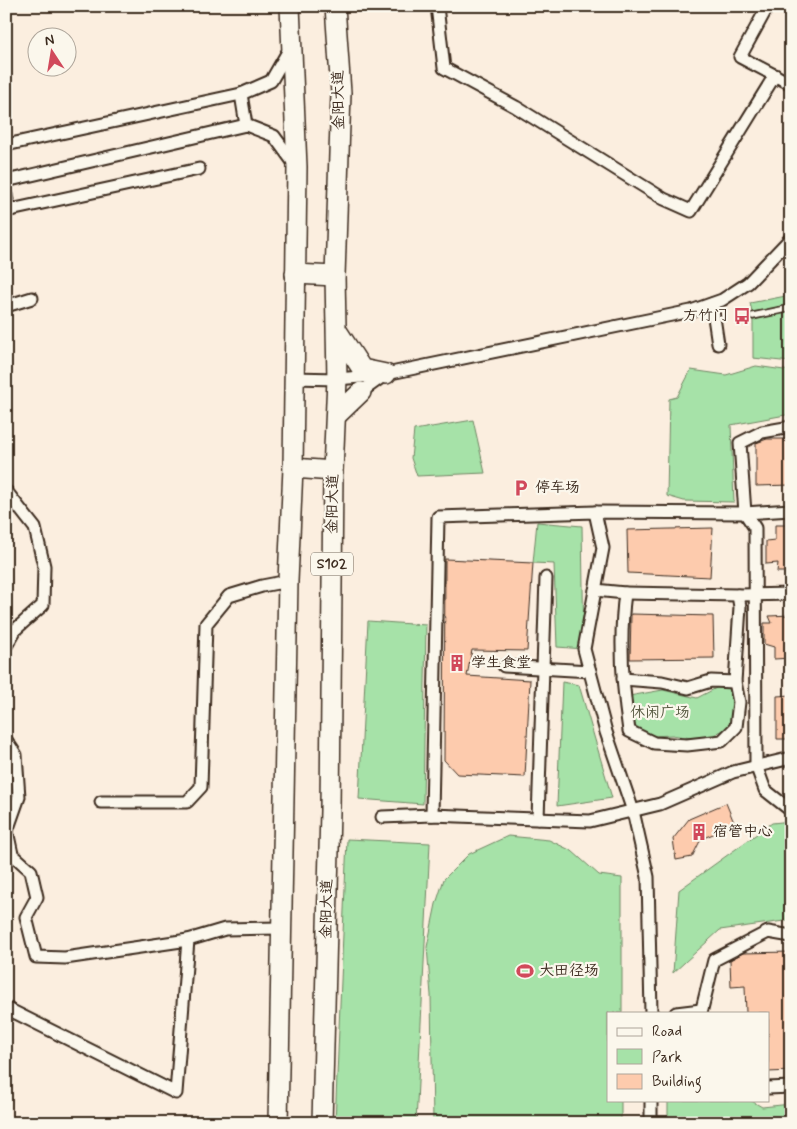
<svg xmlns="http://www.w3.org/2000/svg" width="797" height="1129" viewBox="0 0 797 1129" font-family="Mynerve,'LXGW WenKai TC',sans-serif">
  <rect width="100%" height="100%" fill="#fbeedf"/>
  <filter id="ink" filterUnits="userSpaceOnUse"><feTurbulence type="fractalNoise" baseFrequency=".02" numOctaves="2"/><feDisplacementMap in="SourceGraphic" scale="10" xChannelSelector="R" yChannelSelector="G"/><feConvolveMatrix kernelMatrix="1 2 1 2 8 2 1 2 1" color-interpolation-filters="sRGB"/></filter>
  <g filter="url(#ink)">
    <!-- green -->
    <g fill="#a6e2a8" stroke="#708663">
      <polygon points="791,295 791,362 753,358 753,316 750,303"/>
      <polygon points="756,366 791,371 791,414 731,425 734,502 684,501 667,496 669,399 677,397 691,370 726,375"/>
      <polygon points="473,420 485,473 417,476 411,458 414,430"/>
      <polygon points="537,522 582,526 584,649 557,647 554,564 533,563"/>
      <polygon points="368,621 426,625 423,804 359,799"/>
      <polygon points="562,682 579,685 612,798 557,806"/>
      <polygon points="726,683 733,696 736,712 727,728 710,737 691,738 672,735 652,736 639,729 630,719 629,696 663,690 697,698"/>
      <polygon points="791,821 791,920 720,930 673,973 679,890 772,823"/>
      <polygon points="508,836 549,840 572,851 599,875 622,878 622,1013 608,1013 608,1100 621,1100 621,1123 433,1123 431,995 427,947 436,904 444,879 469,854"/>
      <polygon points="347,839 430,843 416,1123 335,1123"/>
      <polygon points="668,1100 750,1100 762,1107 791,1104 791,1123 668,1123"/>
    </g>
    <!-- building -->
    <g fill="#fdcbad" stroke="#3b2a1e">
      <polygon points="767,439 791,439 791,485 756,486 756,443"/>
      <polygon points="775,525 791,525 791,572 777,572 778,563 766,564 766,541 775,540"/>
      <polygon points="713,528 710,577 628,573 627,530"/>
      <polygon points="445,559 533,563 527,651 472,650 467,676 530,680 525,777 457,774 444,760"/>
      <polygon points="631,614 713,616 714,658 630,659"/>
      <polygon points="791,615 791,658 774,659 774,647 764,644 764,623 772,623 769,616"/>
      <polygon points="791,695 791,739 777,739 777,696"/>
      <polygon points="726,803 735,825 701,839 692,857 676,860 673,839 689,819"/>
      <polygon points="791,952 791,1071 768,1072 768,1013 746,1013 745,986 731,987 730,960 743,953"/>
    </g>
    <g fill="none" stroke-linecap="round" stroke-linejoin="round">
      <!-- lane casing -->
      <g stroke="#3b2a1e" stroke-width="9">
        <polyline id="lane" points="753,316 791,308"/>
      </g>
      <!-- street casing -->
      <g stroke="#3b2a1e" stroke-width="15">
        <g id="street">
          <polyline points="437,6 444,68 516,107 664,199 691,211 775,75"/>
          <polyline points="768,6 740,57 791,84"/>
          <polyline points="241,94 246,125"/>
          <polyline points="6,145 241,94 271,81 290,48"/>
          <polyline points="6,181 246,125 274,136 296,166"/>
          <polyline points="6,195 9,211"/>
          <polyline points="6,211 199,169"/>
          <polyline points="712,304 718,344"/>
          <polyline points="6,306 32,298"/>
          <polyline points="294,378 337,379 372,376"/>
          <polyline points="361,392 386,374 691,311 722,300 748,283 791,238"/>
          <polyline points="6,491 35,528 44,566 43,605 16,629 6,646"/>
          <polyline points="595,512 603,548 584,649 606,732 633,811 648,877 651,1013"/>
          <path d="M595,590L625,593C619,639 622,684 629,731L654,743L687,745L722,741L736,727L739,702L735,682L740,607L738,595L791,594"/>
          <polyline points="625,593 738,595"/>
          <polyline points="504,666 590,671"/>
          <polyline points="623,679 662,682 688,688 711,681 735,682"/>
          <polyline points="6,740 16,755 19,797 7,831 12,854 31,871 37,897 26,917 36,957 65,958 188,940"/>
          <polyline points="101,802 187,802 201,787 206,624 229,596 262,586 288,581"/>
          <polyline points="789,809 765,790 756,765 755,528 745,513 740,443 762,432 791,427"/>
          <polyline points="432,815 438,517 595,512 745,513 791,510"/>
          <polyline points="382,817 432,815 590,821 660,804 733,772 791,758"/>
          <polyline points="538,819 546,578"/>
          <polyline points="6,1008 176,1093 188,940 225,929 282,928"/>
          <polyline points="676,1013 701,1010"/>
          <polyline points="701,1013 714,960 768,932 791,936"/>
          <polyline points="768,1088 791,1087"/>
          <polyline points="651,1123 651,1100"/>
        </g>
      </g>
      <!-- primary casing -->
      <g stroke="#3b2a1e" stroke-width="22">
        <g id="primary">
          <polyline points="295,274 335,276"/>
          <polyline points="338,332 362,369 386,374"/>
          <polyline points="336,416 361,392"/>
          <polyline points="293,468 333,471"/>
          <polyline points="278,1123 288,581 293,468 297,167 290,6"/>
          <polyline points="322,1123 330,811 333,471 337,379 335,276 341,93 335,6"/>
        </g>
      </g>
      <!-- lane -->
      <use href="#lane" stroke="#fbf7ec" stroke-width="5.5"/>
      <!-- street -->
      <use href="#street" stroke="#fbf7ec" stroke-width="11"/>
      <!-- primary -->
      <use href="#primary" stroke="#fbf7ec" stroke-width="19"/>
    </g>
  </g>
  <!-- icons -->
  <defs>
    <g id="bus-bare" transform="scale(1.35)"><path d="M-5-6H5V4H4V6H2V4H-2V6H-4V4H-5ZM-3.5-4V0h7V-4ZM-3.5 1.2v1.5H-2V1.2ZM2 1.2v1.5H3.5V1.2Z" fill="#d1495b" stroke="#fbf7ec" stroke-width="2.5" paint-order="stroke"/></g>
    <g id="parking-bare" transform="scale(1.35)"><path d="M-3.5-5.5H1a3.5 3.5 0 0 1 0 7H-1V5.5H-3.5ZM-1-3.4V-.6H.8a1.4 1.4 0 0 0 0-2.8Z" fill="#d1495b" stroke="#fbf7ec" stroke-width="2.5" paint-order="stroke"/></g>
    <g id="building-bare" transform="scale(1.35)"><path d="M-4-6H4V6H1V3H-1V6H-4ZM-2.5-4.3h1.7v1.8h-1.7ZM.8-4.3h1.7v1.8H.8ZM-2.5-1h1.7V.8h-1.7ZM.8-1h1.7V.8H.8Z" fill="#d1495b" stroke="#fbf7ec" stroke-width="2.5" paint-order="stroke"/></g>
    <g id="stadium-bare" transform="scale(1.35)"><path d="M0-5a6.5 5 0 1 0 0 10a6.5 5 0 1 0 0-10ZM-3.5-1.8h7v3.6h-7Z" fill="#d1495b" stroke="#fbf7ec" stroke-width="2.5" paint-order="stroke"/></g>
  </defs>
  <g fill-rule="evenodd">
    <use href="#bus-bare" x="742" y="316"/>
    <use href="#parking-bare" x="521" y="488"/>
    <use href="#building-bare" x="457" y="663"/>
    <use href="#building-bare" x="699" y="832"/>
    <use href="#stadium-bare" x="525" y="971"/>
  </g>
  <g text-anchor="middle" dominant-baseline="central" stroke-width="4.5" stroke-linejoin="round" paint-order="stroke">
    <!-- shield labels -->
    <rect fill="#fbf7ec" stroke="#75685c" stroke-width="1" x="311" y="552.5" width="42" height="23" rx="4"/>
    <g font-size="14" font-weight="bold" fill="#3b2a1e">
      <text x="332" y="564">S102</text>
    </g>
    <!-- street labels -->
    <g font-size="15" fill="#3b2a1e" stroke="#fbf7ec">
      <text transform="translate(339 100) rotate(-91)">金阳大道</text>
      <text transform="translate(333 504) rotate(-89)">金阳大道</text>
      <text transform="translate(327 909) rotate(-89)">金阳大道</text>
    </g>
    <!-- poi labels -->
    <g font-size="15" fill="#3b2a1e" stroke="#fbf7ec" text-anchor="start">
      <text x="728" y="316" text-anchor="end">方竹门</text>
      <text x="535" y="488">停车场</text>
      <text x="471" y="663">学生食堂</text>
      <text x="713" y="832">宿管中心</text>
      <text x="539" y="971">大田径场</text>
    </g>
    <!-- park labels -->
    <g font-size="15" fill="#565840" stroke="#fbf7ec">
      <text x="660" y="713">休闲广场</text>
    </g>
  </g>
  <!-- margin -->
  <rect width="797" height="1129" fill="none" stroke="#fbf7ec" stroke-width="25"/>
  <rect x="12" y="12" width="772" height="1104" fill="none" stroke="#3b2a1e" stroke-width="2" filter="url(#ink)"/>
  <!-- legend -->
  <rect x="607" y="1012" width="162" height="90" fill="#fbf7ec" stroke="#aea59a"/>
  <rect x="617" y="1028" width="25" height="8" fill="#fbf7ec" stroke="#aea59a"/>
  <text x="652" y="1036" font-size="15" fill="#3b2a1e">Road</text>
  <rect x="617" y="1049" width="25" height="15" fill="#a6e2a8" stroke="#aea59a"/>
  <text x="652" y="1062" font-size="15" fill="#3b2a1e">Park</text>
  <rect x="617" y="1074" width="25" height="15" fill="#fdcbad" stroke="#aea59a"/>
  <text x="652" y="1086" font-size="15" fill="#3b2a1e">Building</text>
  <!-- north arrow -->
  <g transform="translate(52 52) rotate(348)"><circle r="24" fill="#fbf7ec" stroke="#aea59a"/>
  <path d="M0-4L9 19L0 12L-9 19Z" fill="#d1495b"/>
  <text y="-8" font-size="14" font-weight="bold" text-anchor="middle" fill="#3b2a1e">N</text>
  </g>
</svg>
